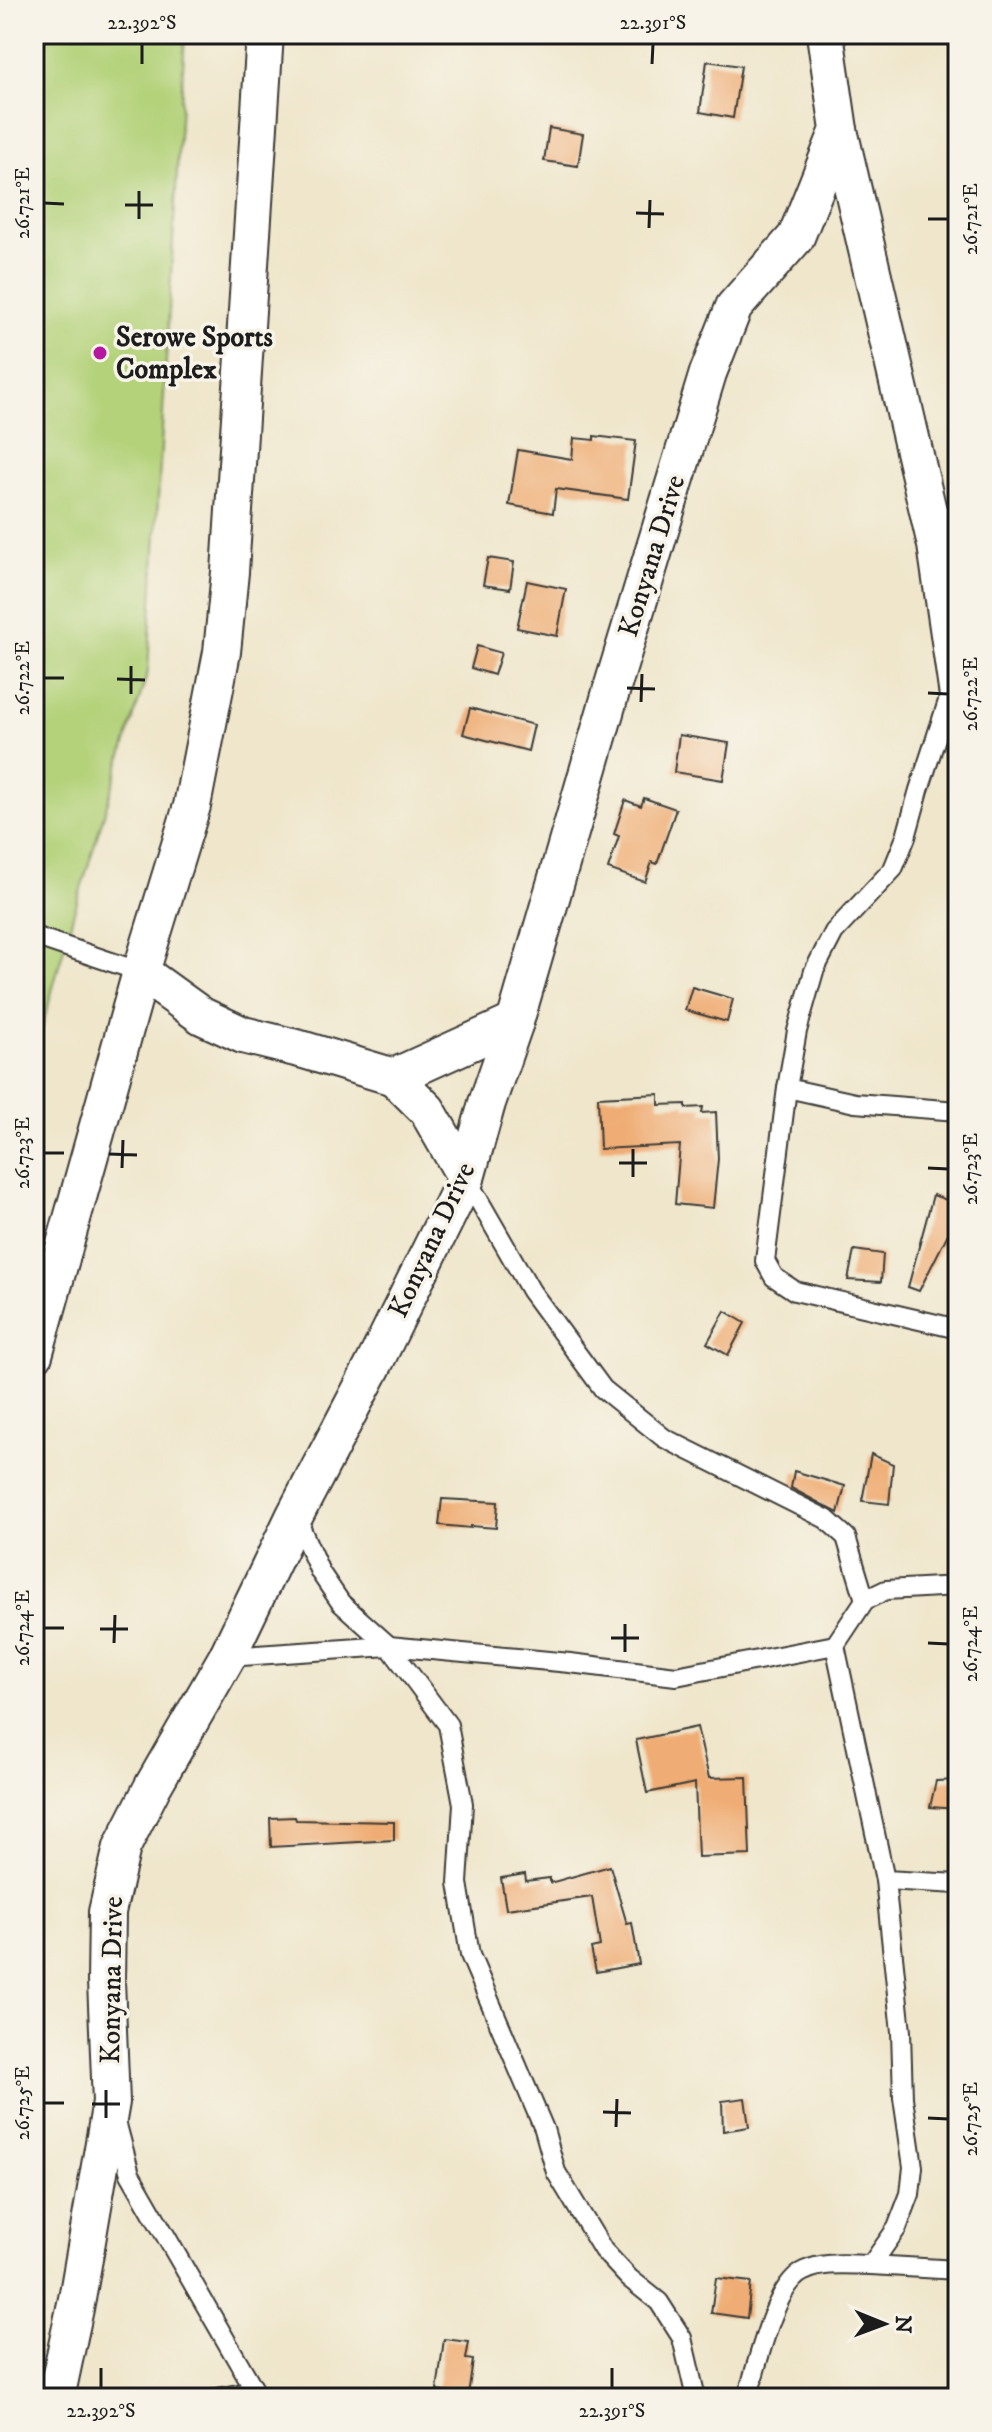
<svg xmlns="http://www.w3.org/2000/svg" width="992" height="2432" viewBox="0 0 992 2432" font-family="'IM FELL DW Pica',serif">
  <rect width="100%" height="100%" fill="#f7f3e8"/>
  <filter id="ink" filterUnits="userSpaceOnUse"><feTurbulence type="fractalNoise" baseFrequency=".0125" numOctaves="2"/><feDisplacementMap in="SourceGraphic" scale="16" xChannelSelector="R" yChannelSelector="G"/><feConvolveMatrix kernelMatrix="1 2 1 2 8 2 1 2 1" color-interpolation-filters="sRGB"/></filter>
  <filter id="wash" filterUnits="userSpaceOnUse"><feTurbulence type="fractalNoise" baseFrequency=".006" numOctaves="4" result="noise"/><feDisplacementMap in="SourceGraphic" scale="32" xChannelSelector="R" yChannelSelector="G"/><feGaussianBlur stdDeviation="1.8" result="paint"/><feColorMatrix in="noise" values="0 0 0 0 0 0 0 0 0 0 0 0 0 0 0 0 0 1.4 0 .05"/><feComposite in="paint" operator="in"/></filter>
  <g filter="url(#wash)">
    <rect width="100%" height="100%" fill="#efe6cb"/>
    <!-- green -->
    <polygon fill="#b3d279" stroke="#68774a" stroke-width="2" points="34,34 185,34 148,671 73,915 34,1057"/>
    <g id="blocks">
      <!-- building -->
      <g fill="#efad74">
        <polygon points="707,61 741,66 733,118 700,112"/>
        <polygon points="549,128 583,134 578,166 544,161"/>
        <polygon points="594,436 636,441 628,499 556,489 553,513 509,505 518,450 572,459 574,438 594,440"/>
        <polygon points="488,558 514,562 510,589 483,585"/>
        <polygon points="527,581 566,589 557,636 517,628"/>
        <polygon points="477,646 501,653 494,675 471,668"/>
        <polygon points="470,708 534,725 528,751 463,734"/>
        <polygon points="679,735 729,743 723,780 674,772"/>
        <polygon points="644,798 676,809 657,864 652,862 645,882 608,869 619,836 614,834 625,800 641,806"/>
        <polygon points="692,987 733,999 727,1022 685,1010"/>
        <polygon points="659,1094 659,1105 686,1104 686,1108 703,1107 702,1113 716,1112 718,1159 713,1208 675,1204 680,1145 600,1149 598,1097"/>
        <polygon points="933,1195 958,1204 958,1214 919,1291 908,1287"/>
        <polygon points="854,1250 883,1254 881,1282 848,1280"/>
        <polygon points="725,1311 745,1323 728,1355 707,1343"/>
        <polygon points="871,1454 893,1464 889,1504 862,1501"/>
        <polygon points="794,1471 845,1486 838,1513 791,1488"/>
        <polygon points="442,1499 498,1502 496,1528 471,1526 471,1528 439,1525"/>
        <polygon points="697,1727 709,1778 747,1777 750,1855 698,1857 695,1783 647,1793 636,1740"/>
        <polygon points="958,1780 958,1809 930,1807 936,1781"/>
        <polygon points="295,1817 296,1820 394,1822 394,1840 271,1847 270,1818"/>
        <polygon points="610,1866 627,1924 632,1923 639,1964 596,1972 591,1948 600,1946 592,1897 506,1909 501,1878 525,1874 526,1881 550,1878 550,1883"/>
        <polygon points="745,2098 749,2127 723,2131 722,2101"/>
        <polygon points="716,2278 751,2282 747,2318 711,2313"/>
        <polygon points="444,2339 469,2342 466,2359 473,2360 468,2395 437,2391"/>
      </g>
    </g>
  </g>
  <g filter="url(#ink)">
    <use href="#blocks" fill-opacity="0" stroke="#3c3a36" stroke-width="2"/>
    <g fill="none" stroke-linecap="round" stroke-linejoin="round">
      <!-- service casing -->
      <g stroke="#3c3a36" stroke-width="22">
        <g id="service">
          <polyline points="939,539 958,503"/>
          <polyline points="953,686 919,790 906,837 893,869 834,932 814,971 797,1031 787,1088 855,1103 958,1111"/>
          <polyline points="34,936 141,972"/>
          <polyline points="787,1088 765,1261 774,1277 795,1291 958,1329"/>
          <polyline points="466,1178 531,1291 603,1389 664,1438 826,1519 846,1537 865,1600"/>
          <polyline points="295,1515 320,1572 341,1603 389,1646 448,1725 463,1804 458,1883 470,1955 544,2129 556,2172 603,2250 629,2278 659,2302 682,2338 696,2398"/>
          <polyline points="835,1645 885,1880 958,1884"/>
          <polyline points="227,1657 389,1646 570,1663 676,1676 835,1645 865,1600 886,1590 958,1586"/>
          <polyline points="116,2121 130,2174 259,2398"/>
          <polyline points="871,2265 958,2270"/>
          <polyline points="217,2398 254,2391"/>
          <path d="M747,2398C757,2367 774,2284 804,2271C825,2261 849,2265 871,2265L897,2228L910,2194L913,2167L903,2098L901,2032L885,1880"/>
        </g>
      </g>
      <!-- minor casing -->
      <g stroke="#3c3a36" stroke-width="40">
        <g id="minor">
          <polyline points="839,130 936,545 958,696"/>
          <polyline points="141,972 202,1016 243,1035 304,1050 394,1077 515,1022"/>
          <polyline points="394,1077 427,1110 466,1178"/>
          <polyline points="34,1355 141,972 192,806 222,652 230,572 265,34"/>
          <polyline points="56,2398 77,2299 111,2102 106,1981 107,1912 122,1847 153,1786 227,1657 295,1515 373,1366 466,1178 487,1103 515,1022 613,685 708,373 734,307 796,237 839,130 825,34"/>
        </g>
      </g>
      <!-- service -->
      <use href="#service" stroke="#fff" stroke-width="18"/>
      <!-- minor -->
      <use href="#minor" stroke="#fff" stroke-width="36"/>
    </g>
  </g>
  <!-- ticks -->
  <path fill="none" stroke="#1c1c1c" stroke-width="3" d="M142,64V44M652,64L653,44M44,203L64,204M125,205H153M636,213L664,214M139,219V191M928,219H948M649,228L650,200M44,678H64M117,679L145,680M627,688L655,689M928,693L948,694M131,694V666M641,702L642,674M44,1153H64M109,1154L137,1155M619,1163H647M122,1168L123,1140M928,1168L948,1169M633,1177V1149M44,1628H64M100,1629H128M611,1638H639M114,1643L115,1615M928,1643L948,1644M625,1652V1624M44,2103H64M92,2104H120M603,2112L631,2113M106,2118V2090M928,2118L948,2119M616,2127L617,2099M101,2388V2368M612,2388V2368"/>
  <!-- markers -->
  <circle fill="#b5179e" stroke="#f7f3e8" stroke-width="3" cx="100" cy="353" r="8"/>
  <g text-anchor="middle" dominant-baseline="central" stroke-width="7" stroke-linejoin="round" paint-order="stroke">
    <!-- poi labels -->
    <g font-size="28" font-weight="bold" fill="#1c1c1c" stroke="#f7f3e8" text-anchor="start">
      <text x="116" y="337">Serowe Sports<tspan x="116" dy="32">Complex</tspan></text>
    </g>
    <!-- street labels -->
    <g font-size="28" fill="#1c1c1c" stroke="#f7f3e8">
      <text transform="translate(652 556) rotate(-73)">Konyana Drive</text>
      <text transform="translate(432 1240) rotate(-65)">Konyana Drive</text>
      <text transform="translate(112 1980) rotate(-89)">Konyana Drive</text>
    </g>
  </g>
  <!-- margin -->
  <rect width="992" height="2432" fill="none" stroke="#f7f3e8" stroke-width="88"/>
  <!-- north arrow -->
  <g transform="translate(884 2324) rotate(91)" stroke="#f7f3e8" stroke-width="6" paint-order="stroke">
  <path d="M0-6L14 30L0 20L-14 30Z" fill="#1c1c1c"/>
  <text y="-12" font-size="22" font-weight="bold" text-anchor="middle" fill="#1c1c1c">N</text>
  </g>
  <rect x="44" y="44" width="904" height="2344" fill="none" stroke="#1c1c1c" stroke-width="3"/>
  <g font-size="20" text-anchor="middle" fill="#1c1c1c">
    <text x="142" y="29">22.392°S</text>
    <text x="653" y="29">22.391°S</text>
    <text transform="translate(22 203) rotate(-90)" y="7">26.721°E</text>
    <text transform="translate(970 219) rotate(-90)" y="7">26.721°E</text>
    <text transform="translate(22 678) rotate(-90)" y="7">26.722°E</text>
    <text transform="translate(970 694) rotate(-90)" y="7">26.722°E</text>
    <text transform="translate(22 1153) rotate(-90)" y="7">26.723°E</text>
    <text transform="translate(970 1169) rotate(-90)" y="7">26.723°E</text>
    <text transform="translate(22 1628) rotate(-90)" y="7">26.724°E</text>
    <text transform="translate(970 1644) rotate(-90)" y="7">26.724°E</text>
    <text transform="translate(22 2103) rotate(-90)" y="7">26.725°E</text>
    <text transform="translate(970 2119) rotate(-90)" y="7">26.725°E</text>
    <text x="101" y="2417">22.392°S</text>
    <text x="612" y="2417">22.391°S</text>
  </g>
</svg>
